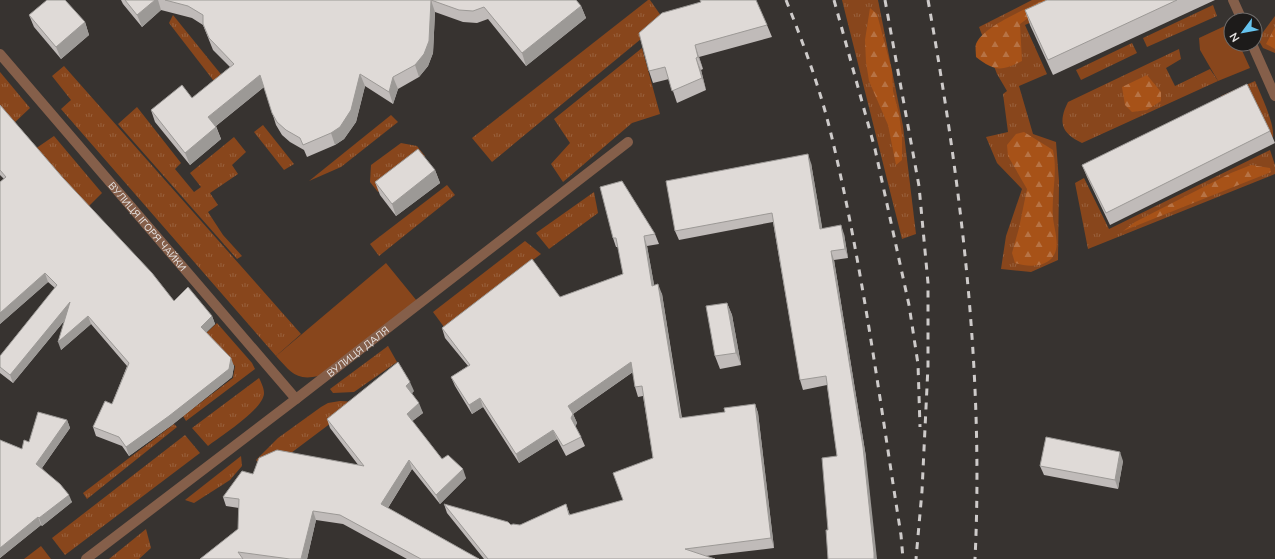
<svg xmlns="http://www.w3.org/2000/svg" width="1275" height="559" viewBox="0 0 1275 559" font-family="Mulish,sans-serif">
  <defs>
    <pattern id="grass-tufts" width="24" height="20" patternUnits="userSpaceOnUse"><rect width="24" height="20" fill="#88461c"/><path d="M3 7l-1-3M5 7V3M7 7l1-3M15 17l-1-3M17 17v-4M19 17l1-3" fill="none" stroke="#99613d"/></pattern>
    <pattern id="forest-firs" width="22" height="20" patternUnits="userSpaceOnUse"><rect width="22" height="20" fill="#a75218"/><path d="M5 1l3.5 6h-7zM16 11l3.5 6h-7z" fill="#b77345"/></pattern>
  </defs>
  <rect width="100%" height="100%" fill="#373330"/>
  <!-- grass -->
  <g fill="url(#grass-tufts)">
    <polygon points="648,0 650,0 664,20 492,162 472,138"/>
    <polygon points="842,0 878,0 903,126 916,234 902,239"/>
    <polygon points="1032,0 1079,0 1025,25 1047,74 1019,86 1033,134 1056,142 1059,181 1058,260 1031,272 1001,269 1006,236 1022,189 997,163 986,137 1008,132 1003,94 1007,91 997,74 979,27"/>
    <polygon points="1213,5 1217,16 1147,47 1143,38"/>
    <polygon points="173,15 228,83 220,89 169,23"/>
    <polygon points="1275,16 1275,53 1263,48 1258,39"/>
    <polygon points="1132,43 1137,53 1081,80 1076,70"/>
    <polygon points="642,48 660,114 632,123 563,182 551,164 570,143 554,119"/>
    <path d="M1179,49L1181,59L1166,68L1175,86L1210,69L1218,81L1082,143C1061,133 1058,122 1068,102Z"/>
    <polygon points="64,66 301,334 276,356 61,109 71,100 52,76"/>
    <polygon points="0,72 30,108 12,125 0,108"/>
    <path d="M1255,81C1261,95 1275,124 1273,138L1251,94L1225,106L1221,96Z"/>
    <polygon points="137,107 181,163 175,169 194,192 201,187 190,173 234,137 246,152 232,165 238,174 210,193 218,205 208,212 223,235 242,256 237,259 118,124"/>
    <polygon points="391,115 398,122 341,167 309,181"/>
    <polygon points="263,125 294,164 284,170 254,132"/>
    <polygon points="54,136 102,193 87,208 35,149"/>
    <polygon points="401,143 417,146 425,156 378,192 370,182 371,165"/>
    <polygon points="1270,150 1275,165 1275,174 1088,249 1075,183 1084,178 1109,229"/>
    <polygon points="447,185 455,195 379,256 370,244"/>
    <polygon points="594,192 598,213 549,249 536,233"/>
    <polygon points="525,241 541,254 444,327 433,312"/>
    <polygon points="217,323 252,363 255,369 186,421 183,416 233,378 235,366 204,335"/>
    <polygon points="388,346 397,362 354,392 333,393 330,389"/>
    <path d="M259,378C261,382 264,388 264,393C264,409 221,436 208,446L192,428Z"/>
    <polygon points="340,401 359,402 291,453 261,467 256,460 278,438 321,407 328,403"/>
    <polygon points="174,424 177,427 87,499 83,493"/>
    <polygon points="185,435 200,453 65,555 52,538"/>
    <polygon points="241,456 242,466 230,480 194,503 185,500"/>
    <polygon points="146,529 151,548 139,559 109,559"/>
  </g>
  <!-- forest -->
  <g fill="url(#forest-firs)">
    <path d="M1043,0H1062L1032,15L1020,24L1022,61C1001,72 994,71 976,57C976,53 975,47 976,44C983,26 1027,9 1043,0Z"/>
    <polygon points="870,8 877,14 892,71 893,91 899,114 902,136 902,160 896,165 888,125 869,81 866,62 865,40"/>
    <polygon points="1275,27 1275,49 1266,44"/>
    <polygon points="1147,75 1161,92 1161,101 1147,110 1132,112 1125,105 1122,87"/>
    <path d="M1024,132L1053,150C1058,173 1051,195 1053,218C1054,228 1060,245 1054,255C1047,268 1027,267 1015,263L1012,253L1019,228L1027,189L1008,156L1007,145L1016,134Z"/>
    <polygon points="1251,165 1270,168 1271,172 1123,231 1135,222 1231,173"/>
  </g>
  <!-- park -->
  <g fill="#88461c">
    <polygon points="1229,24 1231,28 1231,44 1239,44 1250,68 1218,81 1200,50 1199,38"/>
    <path d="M386,263L417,301L319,376C295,381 291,372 276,356Z"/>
    <polygon points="41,546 51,559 24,559"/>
  </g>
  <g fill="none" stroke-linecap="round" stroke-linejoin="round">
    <!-- lane -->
    <path stroke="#855f4a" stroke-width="10" id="s1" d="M296,399L628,142"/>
    <!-- street -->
    <g stroke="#855f4a" stroke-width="10">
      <polyline points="1233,0 1242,20"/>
      <polyline points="1252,44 1275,96"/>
      <path id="s2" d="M0,54L296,399L86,559"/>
    </g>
    <!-- rail -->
    <g stroke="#cecbca" stroke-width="3" stroke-dasharray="7 7" stroke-linecap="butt">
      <path d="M786,0C804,45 821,91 832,138C863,268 880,403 901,535L903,559"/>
      <polyline points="834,0 875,149 909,305 918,364 920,427"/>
      <polyline points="885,0 919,186 928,283 928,366 922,491 916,559"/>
      <path d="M928,0C961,184 984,372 975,559"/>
    </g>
  </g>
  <!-- wall -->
  <g fill="#c0bbb9">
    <polygon points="121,0 576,0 581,6 586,18 526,66 488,19 477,23 463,22 435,12 433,53 428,66 419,77 398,89 393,104 365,86 356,122 344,139 335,145 307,157 304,150 290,142 282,135 276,125 264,87 216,126 221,139 190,165 155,122 151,110 192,98 230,67 213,50 203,25 192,18 161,10 142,27 123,4"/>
    <polygon points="1047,0 1215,0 1053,75 1030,25 1025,10"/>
    <polygon points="29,15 85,22 89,35 61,59 34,27"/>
    <polygon points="767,25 772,37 699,57 703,69 701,70 706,90 677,103 669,79 653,83 649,71 639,33"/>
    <polygon points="0,105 63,178 174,301 212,316 215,324 206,332 234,366 232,377 172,425 129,456 122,446 96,436 93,427 112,404 127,366 91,324 61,350 65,320 13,383 0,373 0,356 55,288 48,282 0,324 0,182 4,179 0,175"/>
    <polygon points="1270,131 1275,143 1110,225 1087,177 1082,165"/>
    <polygon points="811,163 822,228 844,234 848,258 834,260 866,457 828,530 837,456 827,385 803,390 800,380 773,222 679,240 675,231"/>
    <polygon points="435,170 440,183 396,216 380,195 375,182"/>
    <polygon points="655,234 659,244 647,246 654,285 662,294 682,418 725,412 755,404 758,413 774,548 706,556 715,559 484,559 447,513 444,504 511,525 520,525 566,504 570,515 623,500 653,458 643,396 638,397 635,387 633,372 573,414 577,423 575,426 581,437 585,446 566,456 557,439 519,463 483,407 472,414 455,386 451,377 468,366 445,338 442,328 560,297 623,274 618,247 616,247 613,238"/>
    <polygon points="727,303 732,315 741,365 720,369 715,356"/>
    <polygon points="414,391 412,393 423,413 412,421 442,459 466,478 440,504 412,469 388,508 479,559 407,559 343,524 316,520 307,559 200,559 238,529 239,508 226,506 223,497 253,474 359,466 330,428 327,419"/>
    <polygon points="67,420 70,428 42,468 72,502 42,526 41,525 0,558 0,440 22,449 29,442"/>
    <polygon points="1123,461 1118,489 1044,475 1040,466"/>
  </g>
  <!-- shaded-wall -->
  <g fill="#9c9996">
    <polygon points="155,0 158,0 161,10 142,27 137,15"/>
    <polygon points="431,0 435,12 433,53 428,66 419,77 415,65"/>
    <polygon points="581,6 586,18 526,66 522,53"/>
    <polygon points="85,22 89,35 61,59 56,47"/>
    <polygon points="695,45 703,69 698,57"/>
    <polygon points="696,58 701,70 706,90 702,78"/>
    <polygon points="360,74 365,86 356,122 344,139 335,145 331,133"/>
    <polygon points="260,75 264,87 212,129 208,117"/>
    <polygon points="393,77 398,89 393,104 389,92"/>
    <polygon points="216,127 221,139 190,165 185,153"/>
    <polygon points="808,154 811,163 824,238 820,229"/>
    <polygon points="435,170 440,183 396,216 392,204"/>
    <polygon points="841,225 844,234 848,258 845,249"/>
    <polygon points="644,236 647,246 656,295 652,286"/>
    <polygon points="831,251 834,260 866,457 877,559 874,559"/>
    <polygon points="45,273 48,282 0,324 0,313"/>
    <polygon points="658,284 662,294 683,428 680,418"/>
    <polygon points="70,302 73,310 13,383 10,375"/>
    <polygon points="727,303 732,315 741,365 736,353"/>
    <polygon points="88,316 91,324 61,350 58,342"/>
    <polygon points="212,316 215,324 204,335 201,327"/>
    <polygon points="231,358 234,366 232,377 172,425 129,456 126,447"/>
    <polygon points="631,362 634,371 573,414 577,423 575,428 571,418 568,406"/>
    <polygon points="410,382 414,391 410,395 406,386"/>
    <polygon points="480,398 483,407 472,414 469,405"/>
    <polygon points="419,403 423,413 410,423 407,414"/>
    <polygon points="755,404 758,413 774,548 771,538"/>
    <polygon points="67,420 70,428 39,472 36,464"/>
    <polygon points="553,430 557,439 519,463 516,454"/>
    <polygon points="1120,452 1123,461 1118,489 1115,480"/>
    <polygon points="409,460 412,469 384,514 381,504"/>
    <polygon points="463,469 466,478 440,504 436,495"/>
    <polygon points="69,495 72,502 42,526 39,518"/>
    <polygon points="313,511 316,520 307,559 301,559"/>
    <polygon points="38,517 41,525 0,558 0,548"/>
  </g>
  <!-- building -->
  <g fill="#dfdad7" stroke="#9c9996">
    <polygon points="47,0 65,0 85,22 56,47 29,15"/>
    <polygon points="125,0 155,0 137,15"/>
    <polygon points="165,0 431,0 429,41 424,54 415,65 393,77 389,92 360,74 351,110 340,127 331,133 303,145 300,138 286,130 277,122 272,113 260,75 208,117 216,127 185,153 151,110 182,85 192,98 234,64 209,38 203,24 203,15 188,6"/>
    <polygon points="431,0 576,0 581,6 522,53 484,7 473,11 459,10"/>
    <polygon points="700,0 756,0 767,25 695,45 698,57 696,58 702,78 672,91 665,67 649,71 639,33 662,13 701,2"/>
    <polygon points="1047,0 1177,0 1048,60 1025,10"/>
    <polygon points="1247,84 1270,131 1106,213 1082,165"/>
    <polygon points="0,105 63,178 152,273 174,301 188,287 212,316 201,327 231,358 229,369 169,416 126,447 119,437 93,427 105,401 112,404 129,363 88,316 58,342 70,302 10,375 0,367 0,356 57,285 45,273 0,313 0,182 6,177 0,170"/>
    <polygon points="418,149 435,170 392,204 375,182"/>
    <polygon points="808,154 820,229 841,225 845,249 831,251 863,447 874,553 874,559 828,559 826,530 828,530 822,458 837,456 826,376 800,380 772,213 675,231 666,181"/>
    <polygon points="622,181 655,234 644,236 652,286 658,284 680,418 725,412 724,408 755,404 771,538 685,549 715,559 488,559 444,504 508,522 511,525 513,524 520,525 566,504 569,515 623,500 613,473 653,458 642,386 635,387 631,362 568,406 573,414 571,418 581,437 563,446 553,430 516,454 480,398 469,405 451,377 470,365 442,328 532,259 560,297 623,274 616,238 613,238 600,187"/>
    <polygon points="727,303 736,353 715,356 706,306"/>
    <polygon points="398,362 410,382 406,386 419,403 407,414 442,459 448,455 463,469 436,495 409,460 381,504 479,559 421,559 340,515 313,511 301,559 290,559 238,552 243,559 200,559 238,529 239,499 223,497 242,471 253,474 259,458 277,450 364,466 327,419"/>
    <polygon points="38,412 67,420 36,464 60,484 69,495 39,518 38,517 0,548 0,440 22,449 24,440 29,442"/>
    <polygon points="1046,437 1120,452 1115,480 1040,466"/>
  </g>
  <g text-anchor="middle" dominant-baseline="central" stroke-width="4" stroke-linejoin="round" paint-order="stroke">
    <!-- street labels -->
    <g font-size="10" fill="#e7e4e3" stroke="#1d1b1a">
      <text stroke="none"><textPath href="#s2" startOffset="227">ВУЛИЦЯ ІГОРЯ ЧАЙКИ</textPath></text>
      <text stroke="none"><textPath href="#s1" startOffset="78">ВУЛИЦЯ ДАЛЯ</textPath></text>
    </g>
  </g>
  <!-- north arrow -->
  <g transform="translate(1243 32) rotate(238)"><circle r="19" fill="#1d1b1a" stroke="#6e6b6a"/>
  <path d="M0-3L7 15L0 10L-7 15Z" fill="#66c4ef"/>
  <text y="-6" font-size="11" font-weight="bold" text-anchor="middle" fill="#e7e4e3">N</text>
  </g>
</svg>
